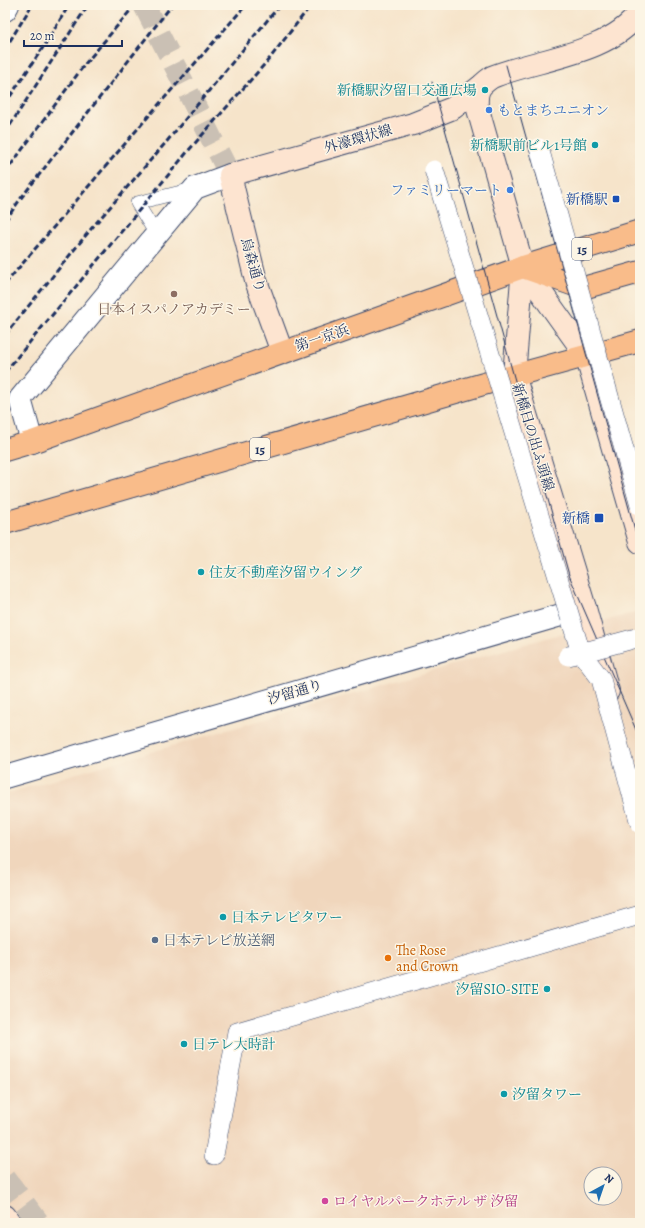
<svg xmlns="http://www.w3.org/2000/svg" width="645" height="1228" viewBox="0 0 645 1228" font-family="Alegreya,'Noto Serif JP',serif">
  <rect width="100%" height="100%" fill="#fcf5e5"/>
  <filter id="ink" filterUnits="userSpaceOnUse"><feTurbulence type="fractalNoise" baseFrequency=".025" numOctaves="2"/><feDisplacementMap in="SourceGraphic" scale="8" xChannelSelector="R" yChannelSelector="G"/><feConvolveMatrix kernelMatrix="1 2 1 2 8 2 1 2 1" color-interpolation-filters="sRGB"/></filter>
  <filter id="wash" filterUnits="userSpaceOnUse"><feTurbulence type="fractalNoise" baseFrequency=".012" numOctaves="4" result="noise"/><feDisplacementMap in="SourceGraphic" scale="16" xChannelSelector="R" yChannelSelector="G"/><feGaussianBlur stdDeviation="0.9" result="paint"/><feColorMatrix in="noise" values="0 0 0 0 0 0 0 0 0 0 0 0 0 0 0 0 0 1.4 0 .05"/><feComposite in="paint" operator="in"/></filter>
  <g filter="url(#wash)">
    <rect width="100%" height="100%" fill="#f6e4ca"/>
    <!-- built -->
    <path fill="#f0d6bc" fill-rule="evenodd" d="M640,611V1223H5V794ZM591,1174H615V1198H591Z"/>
  </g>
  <g filter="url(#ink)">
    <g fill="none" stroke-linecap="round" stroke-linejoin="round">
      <!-- minor-tunnel -->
      <polyline stroke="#cac0b4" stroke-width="22" stroke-dasharray="22 11" stroke-linecap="butt" points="144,5 230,175"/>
      <!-- secondary-tunnel -->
      <polyline stroke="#cac0b4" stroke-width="22" stroke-dasharray="22 11" stroke-linecap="butt" points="5,1178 39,1223"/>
      <!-- service casing -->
      <g stroke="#3c4a6e" stroke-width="14">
        <polyline id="service" points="156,234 137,203 193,189"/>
      </g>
      <!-- pedestrian casing -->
      <g stroke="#3c4a6e" stroke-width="20">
        <polyline id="pedestrian" points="214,1155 237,1032 640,915"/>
      </g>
      <!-- minor casing -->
      <g stroke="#3c4a6e" stroke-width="24">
        <g id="minor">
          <polyline points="5,10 8,5"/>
          <polyline points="5,777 585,608"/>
        </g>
      </g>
      <!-- tertiary casing -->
      <g stroke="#3c4a6e" stroke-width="24">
        <polyline id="tertiary" points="32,442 20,399 195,188 230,175"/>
      </g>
      <!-- secondary casing -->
      <g stroke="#3c4a6e" stroke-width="24">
        <g id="secondary">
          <path d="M640,12C608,55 539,58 492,77C479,86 476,90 477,106L523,267L586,355L640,542"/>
          <polyline points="523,267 514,375 585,608 608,691"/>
          <polyline points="282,352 256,281 230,175 413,124 453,108 480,87"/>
          <polyline points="5,1216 10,1223"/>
        </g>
      </g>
      <!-- primary casing -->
      <g stroke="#3c4a6e" stroke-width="24">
        <polyline id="primary" points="523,267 583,288 640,272"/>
      </g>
      <!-- trunk casing -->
      <g stroke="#3c4a6e" stroke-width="24">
        <g id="trunk">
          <polyline points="5,450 32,442 523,267 640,231"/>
          <polyline points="5,523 480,385 640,341"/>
        </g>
      </g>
      <!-- service -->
      <use href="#service" stroke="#fff" stroke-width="13"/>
      <!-- pedestrian -->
      <use href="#pedestrian" stroke="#fff" stroke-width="19"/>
      <!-- minor -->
      <use href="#minor" stroke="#fff" stroke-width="22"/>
      <!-- tertiary -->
      <use href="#tertiary" stroke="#fff" stroke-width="22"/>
      <!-- secondary -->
      <use href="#secondary" stroke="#fde4d0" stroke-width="22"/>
      <!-- primary -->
      <use href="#primary" stroke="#f9bc8a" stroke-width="22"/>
      <!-- trunk -->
      <use href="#trunk" stroke="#f9bc8a" stroke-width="22"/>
      <!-- tram -->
      <g stroke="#1b2f5e" stroke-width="1">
        <polyline points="506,65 640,548"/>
        <polyline points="432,82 569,575 640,739"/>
      </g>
      <!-- rail -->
      <g stroke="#1b2f5e" stroke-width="3" stroke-dasharray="6 3" stroke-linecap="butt">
        <polyline points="5,49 32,5"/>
        <polyline points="5,104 46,43 69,5"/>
        <polyline points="5,133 88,5"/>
        <polyline points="5,173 85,64 135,5"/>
        <polyline points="5,221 21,198 172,5"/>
        <polyline points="5,284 147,118 246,5"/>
        <polyline points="5,335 91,229 168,140 280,5"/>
        <polyline points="5,372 189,150 270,58 311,5"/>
      </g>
      <!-- pedestrian-bridge casing -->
      <g stroke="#3c4a6e" stroke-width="20" stroke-linecap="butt">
        <g id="pedestrian-bridge">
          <polyline points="539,148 640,506"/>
          <polyline points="434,170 581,653 568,656"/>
          <polyline points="640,637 581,653 601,679 640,824"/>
        </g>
      </g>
      <!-- pedestrian-bridge -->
      <use href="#pedestrian-bridge" stroke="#fff" stroke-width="19"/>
    </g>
  </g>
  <!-- markers -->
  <g fill="#0f9aa8" stroke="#fcf5e5" stroke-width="1.5">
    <circle cx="485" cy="90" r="4"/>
    <circle cx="595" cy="145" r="4"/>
    <circle cx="201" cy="572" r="4"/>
    <circle cx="223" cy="917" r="4"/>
    <circle cx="547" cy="989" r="4"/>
    <circle cx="184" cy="1044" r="4"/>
    <circle cx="504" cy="1094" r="4"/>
  </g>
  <g fill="#3f7fe0" stroke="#fcf5e5" stroke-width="1.5">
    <circle cx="489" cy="110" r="4"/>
    <circle cx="510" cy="190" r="4"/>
  </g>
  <g fill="#1a4fb4" stroke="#fcf5e5" stroke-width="1.5">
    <rect x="612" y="195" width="8" height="8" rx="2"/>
    <rect x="594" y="513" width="10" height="10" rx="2"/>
  </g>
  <circle fill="#8d6e63" stroke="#fcf5e5" stroke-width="1.5" cx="174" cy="294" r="4"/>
  <circle fill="#5c6f8a" stroke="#fcf5e5" stroke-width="1.5" cx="155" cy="940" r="4"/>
  <circle fill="#e8710a" stroke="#fcf5e5" stroke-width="1.5" cx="388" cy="958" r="4"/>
  <circle fill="#d1479c" stroke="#fcf5e5" stroke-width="1.5" cx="325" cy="1201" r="4"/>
  <g text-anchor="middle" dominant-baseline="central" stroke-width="3" stroke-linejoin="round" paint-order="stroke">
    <!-- shield labels -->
    <g fill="#fcf5e5" stroke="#5e6a86" stroke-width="1">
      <rect x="572" y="238" width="20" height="22" rx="3"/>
      <rect x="250" y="438" width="20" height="22" rx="3"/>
    </g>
    <g font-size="13" font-weight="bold" fill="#1b2f5e">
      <text x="582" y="249">15</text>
      <text x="260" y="449">15</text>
    </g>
    <!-- culture labels -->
    <g font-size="14" fill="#0d838f" stroke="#fcf5e5" text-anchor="start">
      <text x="477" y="90" text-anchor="end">新橋駅汐留口交通広場</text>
      <text x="587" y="145" text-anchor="end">新橋駅前ビル1号館</text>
      <text x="209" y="572">住友不動産汐留ウイング</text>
      <text x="231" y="917">日本テレビタワー</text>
      <text x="539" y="989" text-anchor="end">汐留SIO-SITE</text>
      <text x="192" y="1044">日テレ大時計</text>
      <text x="512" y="1094">汐留タワー</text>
    </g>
    <!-- shop labels -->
    <g font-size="14" fill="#366cbe" stroke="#fcf5e5" text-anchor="start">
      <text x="497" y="110">もとまちユニオン</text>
      <text x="502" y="190" text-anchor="end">ファミリーマート</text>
    </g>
    <!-- street labels -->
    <g font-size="14" fill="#1b2f5e" stroke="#fcf5e5">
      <text transform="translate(358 139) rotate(-16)">外濠環状線</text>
      <text transform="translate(253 265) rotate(74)">烏森通り</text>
      <text transform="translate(322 338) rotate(-19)">第一京浜</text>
      <text transform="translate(533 437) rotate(73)">新橋日の出ふ頭線</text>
      <text transform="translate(295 692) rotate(-16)">汐留通り</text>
    </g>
    <!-- transit labels -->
    <g font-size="14" fill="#164399" stroke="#fcf5e5" text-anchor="end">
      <text x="608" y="199">新橋駅</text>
      <text x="590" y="518">新橋</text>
    </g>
    <!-- education labels -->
    <g font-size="14" fill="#785e54" stroke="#fcf5e5">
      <text x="174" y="309">日本イスパノアカデミー</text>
    </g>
    <!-- service labels -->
    <g font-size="14" fill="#4e5e75" stroke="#fcf5e5" text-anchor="start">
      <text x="163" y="940">日本テレビ放送網</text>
    </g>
    <!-- food labels -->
    <g font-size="14" fill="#c56008" stroke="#fcf5e5" text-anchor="start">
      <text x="396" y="950">The Rose<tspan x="396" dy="16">and Crown</tspan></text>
    </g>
    <!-- hotel labels -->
    <g font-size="14" fill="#b23c85" stroke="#fcf5e5" text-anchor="start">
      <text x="333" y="1201">ロイヤルパークホテル ザ 汐留</text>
    </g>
  </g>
  <!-- margin -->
  <rect width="645" height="1228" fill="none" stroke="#fcf5e5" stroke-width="20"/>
  <!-- north arrow -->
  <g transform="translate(603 1186) rotate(40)"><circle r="19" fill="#fcf5e5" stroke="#a2a6af"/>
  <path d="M0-3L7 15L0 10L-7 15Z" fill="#1f6fb2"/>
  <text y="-6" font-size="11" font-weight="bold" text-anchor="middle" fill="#1b2f5e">N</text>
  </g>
  <!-- scale -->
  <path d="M24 40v6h98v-6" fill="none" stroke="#1b2f5e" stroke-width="2"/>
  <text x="30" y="40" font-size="12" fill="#1b2f5e" stroke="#fcf5e5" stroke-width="3" paint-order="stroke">20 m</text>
</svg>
